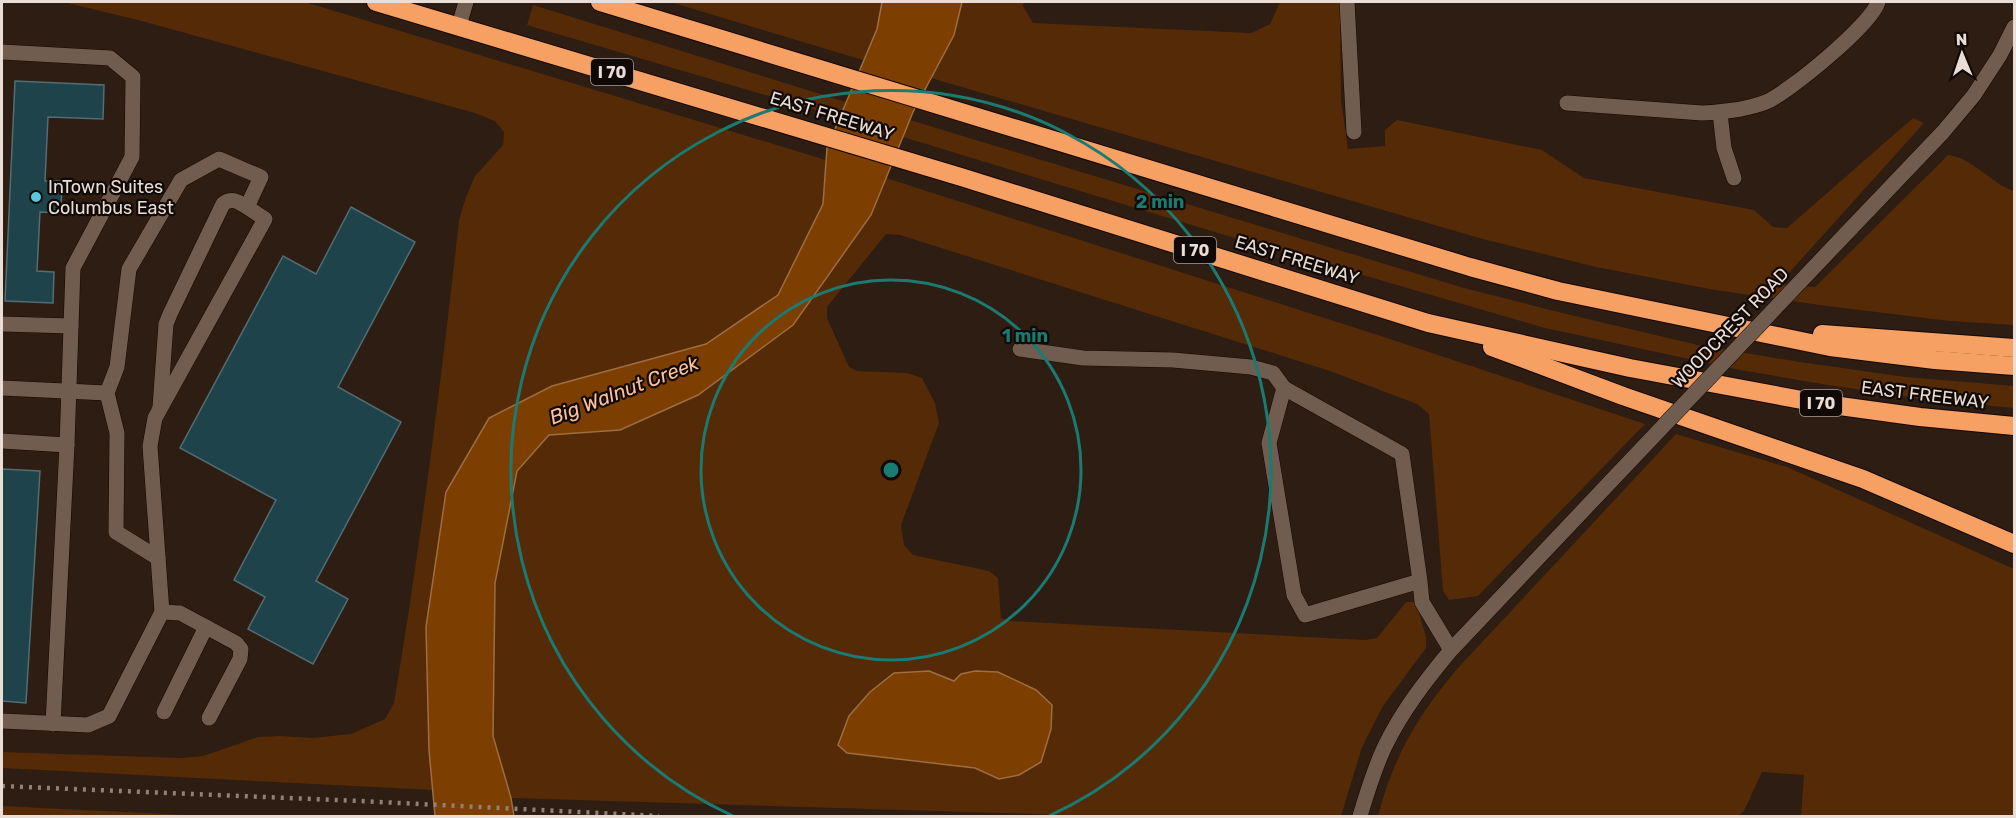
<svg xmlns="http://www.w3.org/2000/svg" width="2016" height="818" viewBox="0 0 2016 818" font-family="Rubik,sans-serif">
  <rect width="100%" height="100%" fill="#2e1d12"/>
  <!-- green -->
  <g fill="#542a07" fill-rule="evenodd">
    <path d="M63,2H305L826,160L823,204L778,295L706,344L552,386L489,418L446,492L429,750L432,790L2,768V752L181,758L203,756L258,737L280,736L312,738L351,734L385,719L394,703C421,543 441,382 459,220L466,197L475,176L503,145L504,132L495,121L475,113L138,20Z"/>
    <polygon points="670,2 882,2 877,29 863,60"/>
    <path d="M962,2H1024L1023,6L1033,23L1251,33L1270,24L1280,2H1340L1341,100L1348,149L1385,146V130L1397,120L1542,150L1584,178L1754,210L1773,227L1787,228L1913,118L1924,123L1779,284L1815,287L1948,155C1972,157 1990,183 2014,191V325L1950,321L1827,306L1715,290L1596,267L1479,238L931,78L954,35Z"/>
    <polygon points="533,5 846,102 840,117 527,25"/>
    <polygon points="910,120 1464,288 1558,312 1698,345 1800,362 1906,377 2014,386 2014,408 1931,400 1828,385 1740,370 1545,328 1218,233 903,137"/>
    <path d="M886,178L1381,336L1645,424L1478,596L1449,600L1443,591L1429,414L1417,404L1330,371L900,235L886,234L827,307V318L849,367L857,371L907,373L922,378L935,403L939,423L901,525L904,545L913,555L989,571L998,578L1001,618L1010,621L1366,640L1377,638L1406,602H1416L1426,637V648L1383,706L1362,747L1341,816H1101L511,798L493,736L495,583L517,471L549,435L620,430L698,395L793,325L871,215ZM929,671L954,681L999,779L975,768Z"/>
    <path d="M1676,434L1787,467L2014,569V816H1801L1804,775L1762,772L1744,811L1738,816H1378C1393,757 1418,715 1457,669Z"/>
    <polygon points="2,806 208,816 2,816"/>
  </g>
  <!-- water -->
  <g fill="#7d3e02" stroke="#9d6e42" stroke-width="1.5">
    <polygon points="882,2 962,2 954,35 913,112 871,215 793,325 698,395 620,430 549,435 517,471 495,583 493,736 511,798 514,816 435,816 429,750 426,627 446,492 489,418 552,386 706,344 778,295 823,204 827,148 877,29"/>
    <polygon points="929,671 954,681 961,674 975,671 998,672 1036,690 1052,705 1051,729 1041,762 1019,775 999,779 975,768 847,753 838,745 849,716 870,692 894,673"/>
  </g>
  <!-- building -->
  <g fill="#1f434a" stroke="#526d73" stroke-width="1.5">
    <polygon points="15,81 104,85 103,119 48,117 45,181 62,181 61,213 40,212 37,271 54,272 53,303 5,301"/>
    <polygon points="351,207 415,242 338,387 401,422 316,581 348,599 313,664 248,629 265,597 234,580 276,500 180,448 283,256 316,274"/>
    <polygon points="2,469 40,471 26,703 2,701"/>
  </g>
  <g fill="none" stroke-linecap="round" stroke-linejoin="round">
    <!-- minor casing -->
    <g stroke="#160701" stroke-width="16">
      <g id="minor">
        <polyline points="1347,2 1354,132"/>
        <polyline points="459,26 466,2"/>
        <polyline points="2,52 110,58 133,77 132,157 73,268 67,445 2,441"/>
        <path d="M1567,103L1702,113C1723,112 1746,110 1766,102C1788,93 1872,24 1878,2"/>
        <polyline points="1720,113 1724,148 1734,178"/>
        <polyline points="1838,242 1943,132 1974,95 2000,55 2014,27"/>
        <polyline points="2,324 71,326"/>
        <polyline points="1020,349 1083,358 1173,360 1251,367 1273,373 1284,388"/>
        <polyline points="2,388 107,393 117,367 129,269 181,180 219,159 261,177 247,207 265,219 155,418 150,446 162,612 109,716 88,725 2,721"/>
        <polyline points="107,393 117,433 116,532 158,558"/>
        <path d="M160,407L166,324L170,314L223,204C232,197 238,202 247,207"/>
        <polyline points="1420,581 1305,615 1294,595 1269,443 1284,388 1402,454 1420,581 1422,602 1451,650"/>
        <polyline points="162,612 180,613 236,643 241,649 240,659 209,718"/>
        <polyline points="164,712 206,627"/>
        <polyline points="53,724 67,445"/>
        <path d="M1360,816C1367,793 1374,769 1385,746C1402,711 1426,680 1451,650L1612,480"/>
      </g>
    </g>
    <!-- highway casing -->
    <g stroke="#160701" stroke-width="20">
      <g id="highway">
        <polyline points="376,2 961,177 1428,323 1630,368 1818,403 1920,417 2014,426"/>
        <polyline points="600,2 1470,267 1558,291 1830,347 1935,360 2014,366"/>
        <polyline points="1822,334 2014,348"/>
        <polyline points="1492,347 1623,396 1863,479 2014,544"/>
      </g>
    </g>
    <!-- minor -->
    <use href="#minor" stroke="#715d50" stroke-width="15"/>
    <!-- highway -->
    <use href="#highway" stroke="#f6a064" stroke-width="18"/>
    <!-- rail -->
    <polyline stroke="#908279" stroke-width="4.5" stroke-dasharray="3 6" stroke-linecap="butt" points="2,786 360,801 659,816"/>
    <!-- minor-bridge casing -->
    <g stroke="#160701" stroke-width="16" stroke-linecap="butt">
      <polyline id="minor-bridge" points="1612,480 1838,242"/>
    </g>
    <!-- minor-bridge -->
    <use href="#minor-bridge" stroke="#715d50" stroke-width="15"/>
  </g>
  <!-- distance rings -->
  <g fill="none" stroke="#1a7b73" stroke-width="3">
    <circle cx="891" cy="470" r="190"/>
    <path d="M733 816A380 380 0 1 1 1049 816"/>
  </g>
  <!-- markers -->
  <circle fill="#55cadf" stroke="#110905" stroke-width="2" cx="36" cy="197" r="6"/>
  <g text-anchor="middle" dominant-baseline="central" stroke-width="4.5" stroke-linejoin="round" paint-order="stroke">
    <!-- shield labels -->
    <g fill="#110905" stroke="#a89d97" stroke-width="1.5">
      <rect x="591" y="59" width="42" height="26" rx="4.5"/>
      <rect x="1174" y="237" width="42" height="26" rx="4.5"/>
      <rect x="1800" y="390" width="42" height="26" rx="4.5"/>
    </g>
    <g font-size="16" font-weight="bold" fill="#e9ddd6">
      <text x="612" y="72">I 70</text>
      <text x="1195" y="250">I 70</text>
      <text x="1821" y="403">I 70</text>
    </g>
    <!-- street labels -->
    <g font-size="18" fill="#e9ddd6" stroke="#110905">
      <text transform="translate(832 116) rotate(17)">EAST FREEWAY</text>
      <text transform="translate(1297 260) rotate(17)">EAST FREEWAY</text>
      <text transform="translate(1730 328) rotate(-46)">WOODCREST ROAD</text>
      <text transform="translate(1925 395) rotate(7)">EAST FREEWAY</text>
    </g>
    <!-- poi labels -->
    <g font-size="18" fill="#e9ddd6" stroke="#110905" text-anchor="start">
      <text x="48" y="187">InTown Suites<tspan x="48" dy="21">Columbus East</tspan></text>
    </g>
    <!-- water labels -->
    <g font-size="20" font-style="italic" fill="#fac19c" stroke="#110905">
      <text transform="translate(624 390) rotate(-21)">Big Walnut Creek</text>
    </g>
  </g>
  <circle cx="891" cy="470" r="9" fill="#1a7b73" stroke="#110905" stroke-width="3"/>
  <g font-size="18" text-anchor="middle" font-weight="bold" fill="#1a7b73" stroke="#110905" stroke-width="4.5" stroke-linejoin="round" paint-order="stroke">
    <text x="1160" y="208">2 min</text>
    <text x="1025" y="342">1 min</text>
  </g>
  <!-- border -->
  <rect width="2016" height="818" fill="none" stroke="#e9ddd6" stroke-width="6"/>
  <!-- north arrow -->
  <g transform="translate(1962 54) rotate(358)" stroke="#110905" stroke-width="4.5" paint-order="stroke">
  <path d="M0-4.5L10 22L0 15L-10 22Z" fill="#e9ddd6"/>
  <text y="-9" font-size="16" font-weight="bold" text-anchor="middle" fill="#e9ddd6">N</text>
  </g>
</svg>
